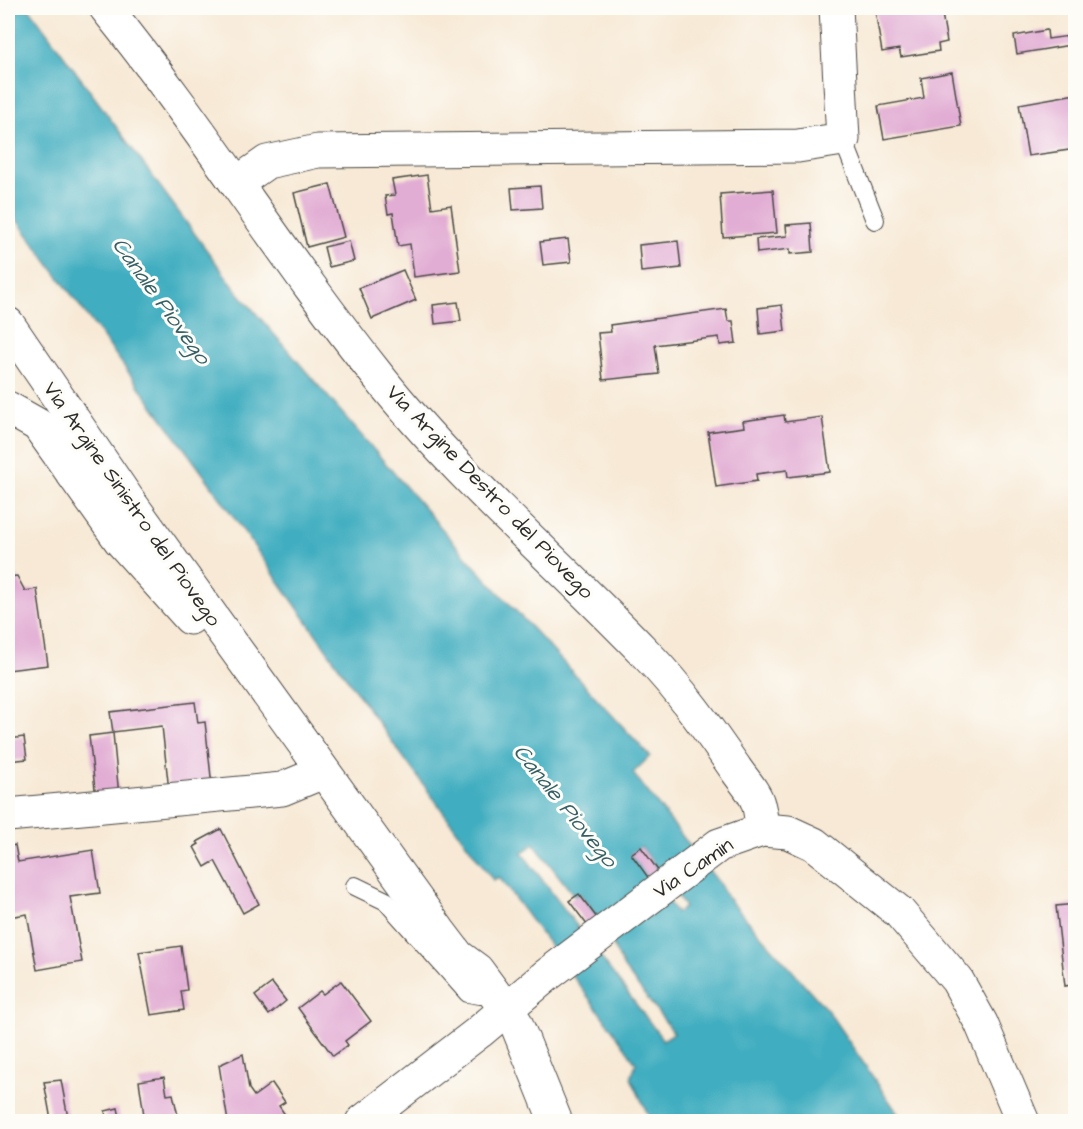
<svg xmlns="http://www.w3.org/2000/svg" width="1083" height="1129" viewBox="0 0 1083 1129" font-family="'Architects Daughter',sans-serif">
  <rect width="100%" height="100%" fill="#fdfcf7"/>
  <filter id="ink" filterUnits="userSpaceOnUse"><feTurbulence type="fractalNoise" baseFrequency=".0167" numOctaves="2"/><feDisplacementMap in="SourceGraphic" scale="12" xChannelSelector="R" yChannelSelector="G"/><feConvolveMatrix kernelMatrix="1 2 1 2 8 2 1 2 1" color-interpolation-filters="sRGB"/></filter>
  <filter id="wash" filterUnits="userSpaceOnUse"><feTurbulence type="fractalNoise" baseFrequency=".008" numOctaves="4" result="noise"/><feDisplacementMap in="SourceGraphic" scale="24" xChannelSelector="R" yChannelSelector="G"/><feGaussianBlur stdDeviation="1.35" result="paint"/><feColorMatrix in="noise" values="0 0 0 0 0 0 0 0 0 0 0 0 0 0 0 0 0 1.4 0 .05"/><feComposite in="paint" operator="in"/></filter>
  <g filter="url(#wash)">
    <rect width="100%" height="100%" fill="#f7e9d5"/>
    <!-- water -->
    <path fill="#41adc0" stroke="#366c76" stroke-width="1.5" fill-rule="evenodd" d="M8,8H29L236,290L469,560L650,756L633,773L719,883L726,896L828,1011L903,1121H651L631,1078L636,1063L617,1036L499,877L493,880L377,721L209,482L8,208ZM534,844L575,897L580,894L604,927L624,968L674,1033L663,1040L522,853ZM641,847L685,907L677,913L631,854Z"/>
    <g id="blocks">
      <!-- building -->
      <g fill="#e2add4">
        <polygon points="887,8 941,8 947,42 938,44 939,51 901,57 899,49 882,52 875,10"/>
        <polygon points="1047,30 1048,39 1076,35 1076,44 1017,54 1014,36"/>
        <polygon points="952,72 961,126 884,139 878,106 924,98 921,78"/>
        <polygon points="1076,94 1076,149 1028,156 1019,104"/>
        <polygon points="427,175 432,208 451,205 460,271 414,277 410,244 398,246 393,213 388,214 385,196 395,195 392,180"/>
        <polygon points="330,184 344,237 307,247 294,193"/>
        <polygon points="540,186 542,208 513,210 511,188"/>
        <polygon points="773,190 777,233 723,237 720,194"/>
        <polygon points="811,223 813,252 790,254 790,249 757,253 756,239 787,236 786,225"/>
        <polygon points="568,239 571,262 543,265 540,242"/>
        <polygon points="349,241 354,261 329,267 324,247"/>
        <polygon points="678,241 681,268 641,272 639,245"/>
        <polygon points="403,270 416,300 372,319 359,288"/>
        <polygon points="458,302 461,321 435,324 433,305"/>
        <polygon points="782,305 785,331 760,334 758,308"/>
        <polygon points="726,309 728,321 733,321 736,343 720,345 719,337 655,345 659,374 603,380 598,333 611,332 610,325"/>
        <polygon points="784,415 785,422 822,417 830,472 788,477 787,470 756,474 757,481 716,487 708,432 744,427 743,421"/>
        <polygon points="17,576 25,591 37,589 48,665 8,670 8,577"/>
        <polygon points="195,702 198,723 205,722 212,786 169,791 162,726 113,732 110,712"/>
        <polygon points="113,733 119,796 96,798 89,736"/>
        <polygon points="24,737 27,759 8,761 8,739"/>
        <polygon points="221,829 259,904 243,913 215,861 205,867 194,847 199,844 197,842"/>
        <polygon points="15,845 18,862 93,850 100,893 70,897 82,962 37,970 27,914 8,917 8,847"/>
        <polygon points="641,847 665,880 655,887 631,854"/>
        <polygon points="579,894 604,927 594,934 569,901"/>
        <polygon points="1076,904 1076,984 1065,986 1056,906"/>
        <polygon points="181,946 187,990 181,991 184,1010 151,1015 139,952"/>
        <polygon points="341,981 371,1021 345,1041 348,1045 333,1056 298,1008 320,991 323,994"/>
        <polygon points="272,983 286,1001 269,1015 255,996"/>
        <polygon points="243,1054 249,1089 254,1096 272,1083 285,1102 279,1106 290,1122 228,1122 219,1065"/>
        <polygon points="164,1077 167,1095 173,1094 179,1120 145,1122 139,1081"/>
        <polygon points="61,1080 68,1118 51,1120 44,1082"/>
        <polygon points="118,1108 121,1122 107,1122 105,1111"/>
      </g>
    </g>
  </g>
  <g filter="url(#ink)">
    <use href="#blocks" fill-opacity="0" stroke="#4a4844" stroke-width="1.5"/>
    <g fill="none" stroke-linecap="round" stroke-linejoin="round">
      <!-- service casing -->
      <g stroke="#4a4844" stroke-width="20">
        <g id="service">
          <polyline points="843,139 875,220"/>
          <polyline points="355,886 386,901 468,993 480,995 494,993"/>
        </g>
      </g>
      <!-- minor casing -->
      <g stroke="#4a4844" stroke-width="35">
        <g id="minor">
          <path d="M106,8C202,127 283,257 378,376C458,477 558,562 647,655C681,690 708,729 735,768C742,779 755,792 758,804C761,812 761,822 762,830"/>
          <polyline points="237,183 267,162 318,151 798,146 843,139 836,8"/>
          <polyline points="8,324 133,507 439,931 458,956 477,970 516,1023 556,1122"/>
          <polyline points="8,408 38,425 120,540 190,618"/>
          <polyline points="8,815 282,789 323,772"/>
        </g>
      </g>
      <!-- tertiary casing -->
      <g stroke="#4a4844" stroke-width="35">
        <polyline id="tertiary" points="362,1122 479,1032 547,975 719,845 762,830 788,832 814,844 899,912 957,980 981,1023 1023,1122"/>
      </g>
      <!-- service -->
      <use href="#service" stroke="#fff" stroke-width="18"/>
      <!-- minor -->
      <use href="#minor" stroke="#fff" stroke-width="33"/>
      <!-- tertiary -->
      <use href="#tertiary" stroke="#fff" stroke-width="33"/>
    </g>
  </g>
  <g text-anchor="middle" dominant-baseline="central" stroke-width="6" stroke-linejoin="round" paint-order="stroke">
    <!-- street labels -->
    <g font-size="21" fill="#2b2b2b" stroke="#fdfcf7">
      <text transform="translate(490 492) rotate(46)">Via Argine Destro del Piovego</text>
      <text transform="translate(132 504) rotate(55)">Via Argine Sinistro del Piovego</text>
      <text transform="translate(693 868) rotate(-34)">Via Camin</text>
    </g>
    <!-- water labels -->
    <g font-size="22" font-style="italic" fill="#345f67" stroke="#fdfcf7">
      <text transform="translate(161 301) rotate(54)">Canale Piovego</text>
      <text transform="translate(565 806) rotate(51)">Canale Piovego</text>
    </g>
  </g>
  <!-- margin -->
  <rect width="1083" height="1129" fill="none" stroke="#fdfcf7" stroke-width="30"/>
</svg>
